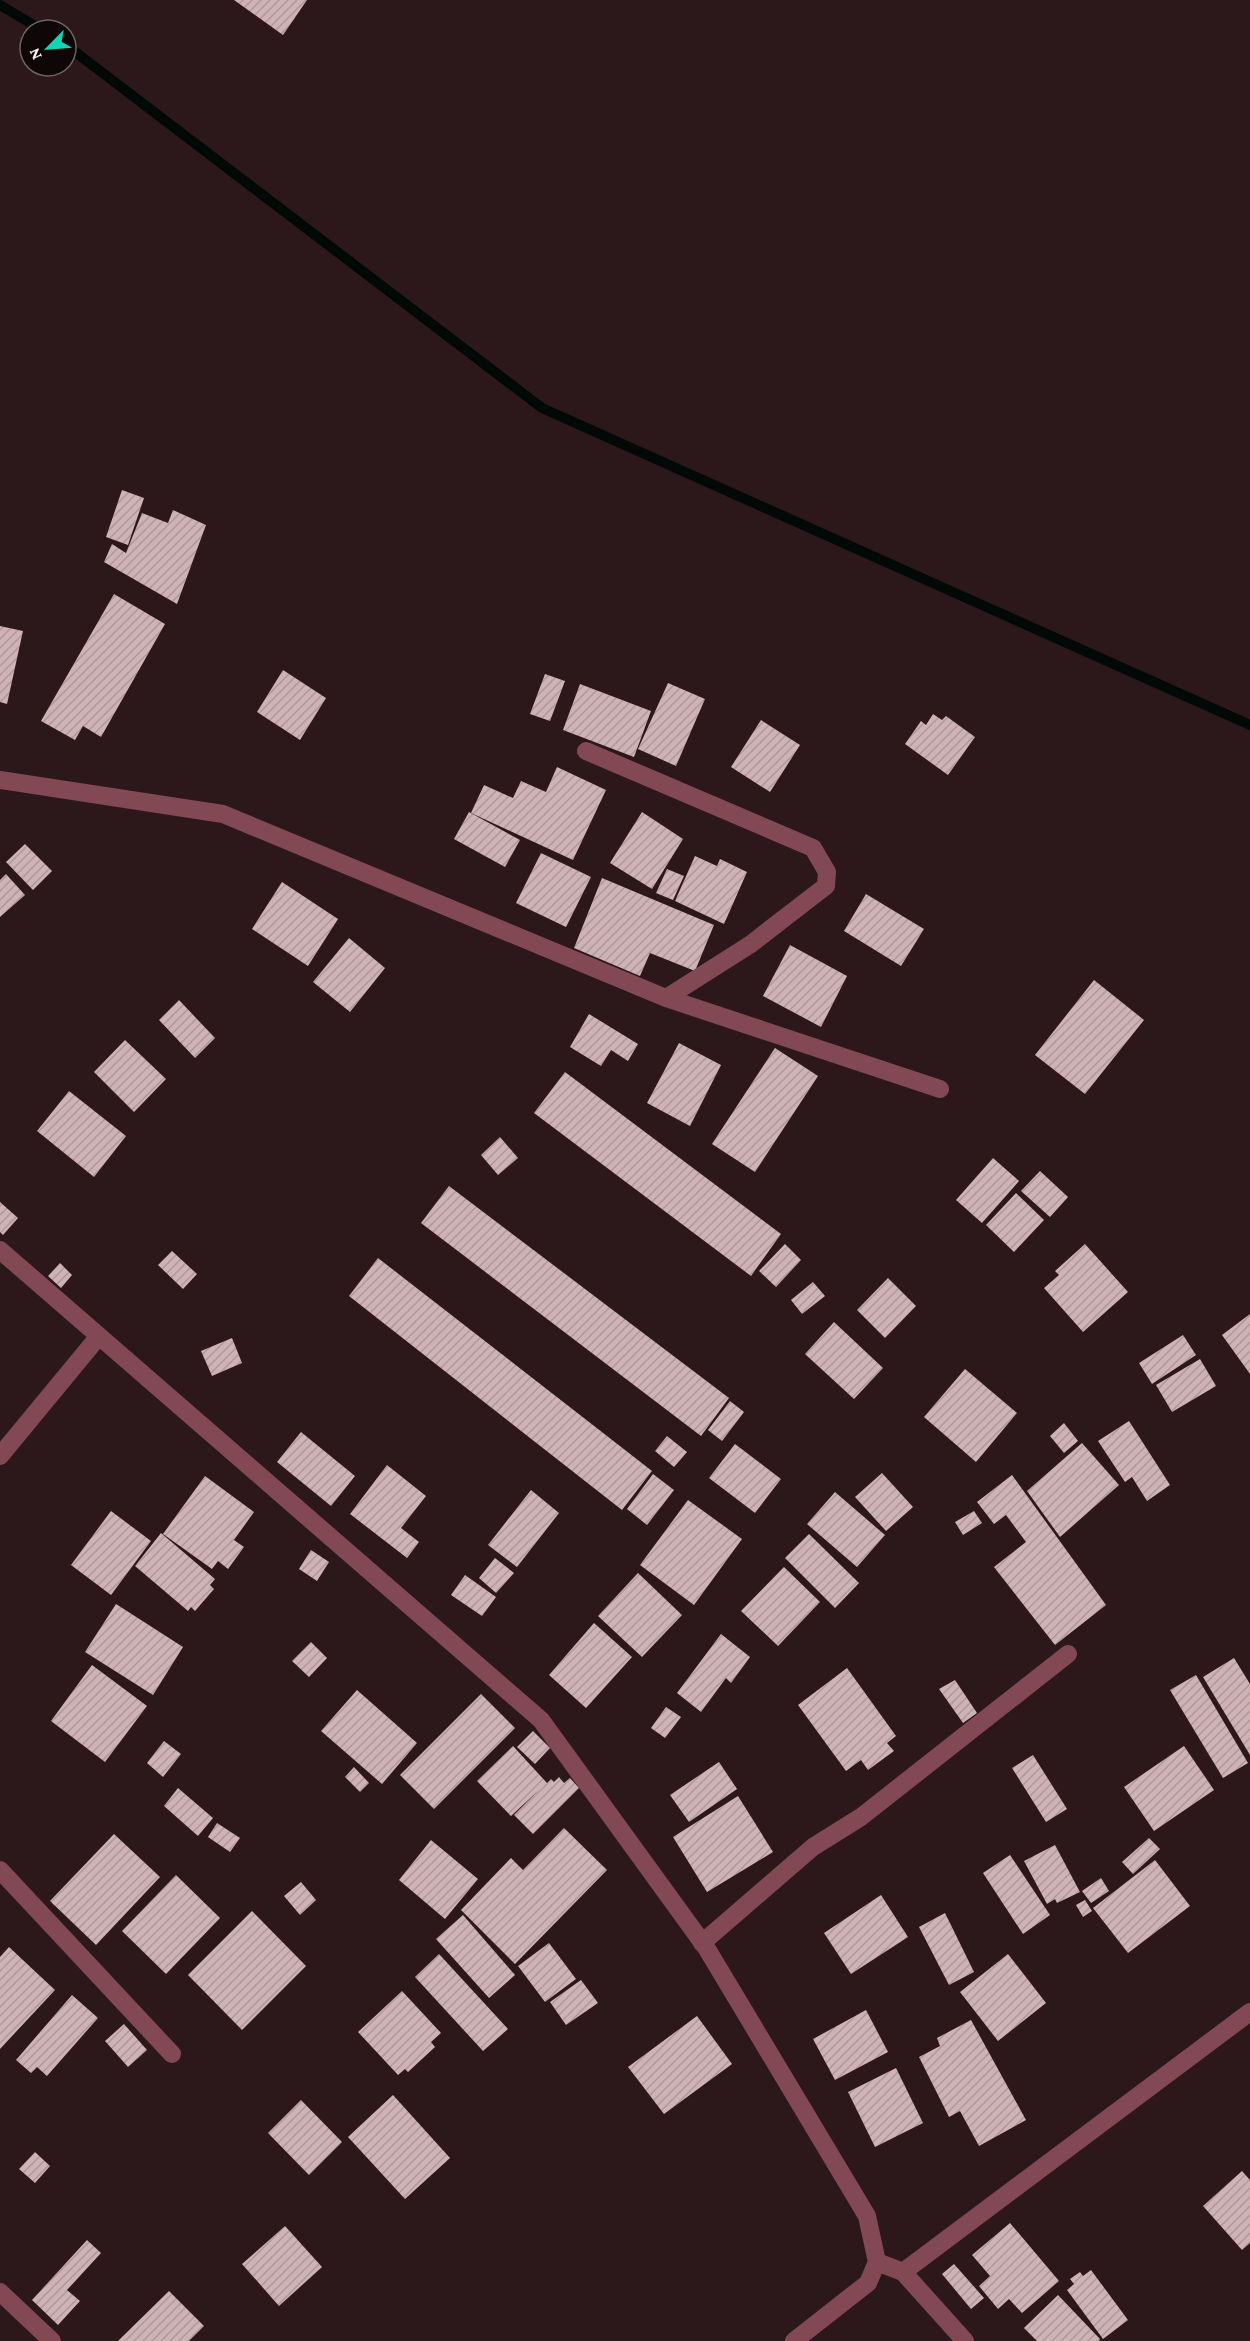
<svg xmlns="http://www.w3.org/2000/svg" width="1250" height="2341" viewBox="0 0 1250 2341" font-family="'Crimson Pro',serif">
  <defs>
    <pattern id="building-hatch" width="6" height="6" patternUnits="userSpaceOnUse" patternTransform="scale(1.5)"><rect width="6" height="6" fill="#cfb2b5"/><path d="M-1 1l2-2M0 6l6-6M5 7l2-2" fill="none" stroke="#ae989a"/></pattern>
  </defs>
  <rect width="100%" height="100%" fill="#2c171a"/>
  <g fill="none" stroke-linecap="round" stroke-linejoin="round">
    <!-- stream -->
    <g stroke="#000906" stroke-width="10">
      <polyline points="0,5 42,30"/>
      <polyline points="66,45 542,408 1250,725"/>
    </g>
  </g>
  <!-- building -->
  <g fill="url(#building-hatch)">
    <polygon points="234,0 307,0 283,35"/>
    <polygon points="122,490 144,498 128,545 106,537"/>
    <polygon points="173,510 206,525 177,604 104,562 112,544 126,553 142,513 168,523"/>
    <polygon points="114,594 165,624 101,737 83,726 75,740 41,721"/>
    <polygon points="0,626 23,631 7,704 0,702"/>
    <polygon points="283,670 326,698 300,740 257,712"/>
    <polygon points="545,674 565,681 550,721 530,714"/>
    <polygon points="668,683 705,699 676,766 638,749"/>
    <polygon points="580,684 651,711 634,757 563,730"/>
    <polygon points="933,714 942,720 946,716 975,737 948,775 905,744 921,721 926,725"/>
    <polygon points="761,720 800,745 770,792 731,767"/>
    <polygon points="557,767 606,790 573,860 471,813 484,785 513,798 521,781 546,792"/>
    <polygon points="469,812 520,840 505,867 454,839"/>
    <polygon points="642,812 683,839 652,889 610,863"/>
    <polygon points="25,844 52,871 33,890 6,862"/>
    <polygon points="541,853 591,877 566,927 516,903"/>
    <polygon points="695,856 717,866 720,859 747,872 724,924 675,901"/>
    <polygon points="667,869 684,876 673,900 656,893"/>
    <polygon points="6,874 25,895 0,917 0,880"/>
    <polygon points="602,878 714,925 695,971 650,953 640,976 574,948"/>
    <polygon points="282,882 338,919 308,966 252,929"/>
    <polygon points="866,894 924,929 901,966 844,931"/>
    <polygon points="349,938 385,968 350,1012 313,982"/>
    <polygon points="790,945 847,976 821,1027 763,996"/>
    <polygon points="1094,980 1144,1020 1085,1094 1035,1055"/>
    <polygon points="179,1000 215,1038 195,1058 159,1020"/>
    <polygon points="589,1014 638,1044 628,1061 611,1050 601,1066 570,1047"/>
    <polygon points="125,1040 166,1079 134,1112 94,1072"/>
    <polygon points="679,1043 721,1065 690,1126 647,1103"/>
    <polygon points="775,1048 818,1076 755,1172 712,1144"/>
    <polygon points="565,1072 781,1234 751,1276 534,1113"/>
    <polygon points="69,1091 126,1136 94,1177 37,1131"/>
    <polygon points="500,1137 518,1158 498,1175 481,1155"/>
    <polygon points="993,1158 1019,1181 982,1223 956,1200"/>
    <polygon points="1040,1171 1068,1197 1050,1217 1021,1191"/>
    <polygon points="449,1186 729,1398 701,1436 421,1223"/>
    <polygon points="1016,1193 1044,1220 1014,1252 986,1225"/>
    <polygon points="0,1202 18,1218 3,1235 0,1232"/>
    <polygon points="785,1244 801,1260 776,1287 759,1271"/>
    <polygon points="1085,1244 1128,1292 1083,1332 1044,1288 1059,1275 1055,1271"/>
    <polygon points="172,1251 197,1274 183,1289 158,1265"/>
    <polygon points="378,1258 652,1471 622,1510 349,1296"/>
    <polygon points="60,1263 72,1275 61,1288 48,1276"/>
    <polygon points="888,1278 916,1306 885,1338 857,1310"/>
    <polygon points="813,1282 825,1296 802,1314 791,1300"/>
    <polygon points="1250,1314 1250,1374 1222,1335"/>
    <polygon points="834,1322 883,1368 854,1399 805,1354"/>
    <polygon points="1183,1335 1196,1355 1152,1384 1139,1363"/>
    <polygon points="232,1338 242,1363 212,1376 201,1351"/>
    <polygon points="1200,1359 1216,1386 1172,1412 1156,1385"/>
    <polygon points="965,1369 1017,1413 976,1462 924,1417"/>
    <polygon points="730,1401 744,1412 722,1441 708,1430"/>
    <polygon points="1129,1421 1170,1485 1147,1501 1132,1477 1125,1482 1098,1441"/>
    <polygon points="1064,1423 1078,1441 1064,1453 1050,1436"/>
    <polygon points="301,1432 355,1476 331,1506 277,1462"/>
    <polygon points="667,1436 687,1452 674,1467 655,1451"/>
    <polygon points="1082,1443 1119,1485 1060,1537 1027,1491"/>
    <polygon points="735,1444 781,1479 755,1513 709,1478"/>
    <polygon points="387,1465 426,1496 401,1528 419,1542 407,1558 350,1514"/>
    <polygon points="882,1473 913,1507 886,1531 855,1497"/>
    <polygon points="653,1474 674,1490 647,1525 627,1509"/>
    <polygon points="1012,1475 1106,1605 1055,1645 994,1567 1026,1542 1006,1515 994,1524 977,1502"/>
    <polygon points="205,1476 254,1512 234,1540 244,1547 228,1569 218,1561 212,1569 163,1534"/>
    <polygon points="531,1490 559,1513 517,1567 488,1545"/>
    <polygon points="835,1492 885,1535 857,1567 807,1524"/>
    <polygon points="688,1500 742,1539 694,1605 640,1565"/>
    <polygon points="111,1511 151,1541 111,1595 71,1565"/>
    <polygon points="974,1511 982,1523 963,1535 955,1522"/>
    <polygon points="161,1533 215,1579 210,1585 214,1589 195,1611 191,1607 188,1611 135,1566"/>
    <polygon points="809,1534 859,1583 835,1608 785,1558"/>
    <polygon points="311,1550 329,1562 317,1581 299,1569"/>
    <polygon points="495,1558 514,1573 496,1593 479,1578"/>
    <polygon points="784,1567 820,1602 778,1646 741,1611"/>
    <polygon points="638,1573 682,1615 642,1657 598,1616"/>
    <polygon points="465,1575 496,1597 482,1616 451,1595"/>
    <polygon points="116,1604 183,1647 153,1695 85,1652"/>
    <polygon points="594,1623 632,1657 586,1708 549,1675"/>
    <polygon points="721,1634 750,1657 731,1683 726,1678 701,1712 677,1693"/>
    <polygon points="311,1642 327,1658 309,1677 292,1661"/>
    <polygon points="1234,1658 1250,1684 1250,1755 1203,1677"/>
    <polygon points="92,1665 147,1706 105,1762 51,1721"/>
    <polygon points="847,1668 896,1736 887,1743 894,1751 868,1770 861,1760 846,1771 798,1705"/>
    <polygon points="1196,1675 1248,1763 1223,1778 1170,1690"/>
    <polygon points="955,1680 977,1713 963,1723 939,1689"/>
    <polygon points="357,1690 417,1743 382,1784 321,1731"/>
    <polygon points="481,1694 515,1728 434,1809 400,1775"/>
    <polygon points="666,1707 681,1717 665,1738 651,1728"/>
    <polygon points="533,1731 550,1748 535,1764 517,1747"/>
    <polygon points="164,1741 181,1754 163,1777 147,1763"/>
    <polygon points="513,1746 547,1783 551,1779 554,1782 559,1777 564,1783 570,1778 579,1788 533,1834 514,1815 540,1789 511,1816 477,1781"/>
    <polygon points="1184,1746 1214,1790 1154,1831 1124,1787"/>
    <polygon points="1033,1755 1067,1809 1046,1822 1012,1768"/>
    <polygon points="719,1762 737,1789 689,1822 670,1795"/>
    <polygon points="354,1767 369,1783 360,1792 345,1777"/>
    <polygon points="178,1788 213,1818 198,1836 164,1806"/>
    <polygon points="738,1796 773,1852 707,1892 673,1837"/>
    <polygon points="217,1823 240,1838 230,1852 208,1837"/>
    <polygon points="564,1828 607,1870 515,1964 461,1910 511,1858 523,1870"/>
    <polygon points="114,1834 160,1877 96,1945 50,1901"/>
    <polygon points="1149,1838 1160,1849 1133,1874 1122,1862"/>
    <polygon points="431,1840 478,1879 445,1919 399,1880"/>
    <polygon points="1055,1845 1080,1892 1057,1903 1055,1899 1047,1904 1024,1861"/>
    <polygon points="1010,1855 1050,1915 1023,1934 983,1873"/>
    <polygon points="1155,1860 1190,1906 1128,1953 1093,1908"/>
    <polygon points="176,1875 220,1918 166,1974 122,1931"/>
    <polygon points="1101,1878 1109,1891 1091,1903 1082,1891"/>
    <polygon points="301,1882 316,1900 300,1915 284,1896"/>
    <polygon points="881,1895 908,1937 851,1974 824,1933"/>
    <polygon points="1085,1900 1092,1911 1083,1917 1076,1905"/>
    <polygon points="252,1911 306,1966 242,2030 188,1975"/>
    <polygon points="945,1913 974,1972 949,1985 919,1927"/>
    <polygon points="463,1915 515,1975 489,1998 436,1939"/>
    <polygon points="549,1943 576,1979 545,2002 518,1966"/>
    <polygon points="9,1947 55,1990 0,2049 0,1957"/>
    <polygon points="439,1954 508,2029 483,2051 415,1977"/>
    <polygon points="1008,1954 1046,2003 998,2041 960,1992"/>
    <polygon points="581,1980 598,2003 566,2025 550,2002"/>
    <polygon points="402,1991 441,2033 431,2042 435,2047 408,2072 405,2069 398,2075 358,2032"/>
    <polygon points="72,1995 98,2018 47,2076 37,2067 31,2073 16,2060"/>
    <polygon points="866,2010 888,2052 835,2080 813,2039"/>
    <polygon points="697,2016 732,2064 664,2114 628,2067"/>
    <polygon points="971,2020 1026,2120 979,2146 960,2111 949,2117 919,2057 940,2046 937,2038"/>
    <polygon points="124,2024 147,2050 128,2067 105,2041"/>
    <polygon points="896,2068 923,2123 875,2147 848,2092"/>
    <polygon points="393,2095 450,2158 405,2199 348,2137"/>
    <polygon points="301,2100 342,2142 309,2175 268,2133"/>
    <polygon points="35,2152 50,2166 35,2183 19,2169"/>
    <polygon points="1242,2171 1250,2180 1250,2243 1242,2250 1203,2206"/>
    <polygon points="1010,2223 1059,2281 1022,2313 1009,2299 998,2309 979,2286 990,2276 972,2255"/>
    <polygon points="285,2226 322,2267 279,2306 242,2264"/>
    <polygon points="87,2240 101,2253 67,2290 80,2301 58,2325 32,2300"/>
    <polygon points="954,2264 984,2298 971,2309 942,2274"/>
    <polygon points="1091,2270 1128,2320 1103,2339 1067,2290 1074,2284 1070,2279 1080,2272 1083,2276"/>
    <polygon points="169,2291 204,2326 189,2341 118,2341"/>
    <polygon points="1058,2295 1100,2339 1099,2341 1037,2341 1024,2328"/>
  </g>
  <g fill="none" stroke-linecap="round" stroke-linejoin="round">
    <!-- street -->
    <g stroke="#824853" stroke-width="18">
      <polyline points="586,751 813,848 827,872 826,886 751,944 666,998"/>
      <polyline points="0,780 223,814 666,998 940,1089"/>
      <polyline points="0,1250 541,1720 707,1949 867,2216 877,2262 868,2283 794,2341"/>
      <polyline points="0,1456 99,1336"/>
      <polyline points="0,1870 172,2054"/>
      <polyline points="702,1943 813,1847 861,1817 1068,1654"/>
      <polyline points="877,2262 903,2272 1250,2012"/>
      <polyline points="903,2272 965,2341"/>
      <polyline points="0,2292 52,2341"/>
    </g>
  </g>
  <!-- north arrow -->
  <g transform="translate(48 48) rotate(245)"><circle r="28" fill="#0e0607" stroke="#6e6365" stroke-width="1.5"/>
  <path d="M0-4.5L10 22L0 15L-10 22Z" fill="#11d5b4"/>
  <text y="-9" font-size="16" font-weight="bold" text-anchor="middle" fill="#ffeff1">N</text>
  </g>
</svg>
